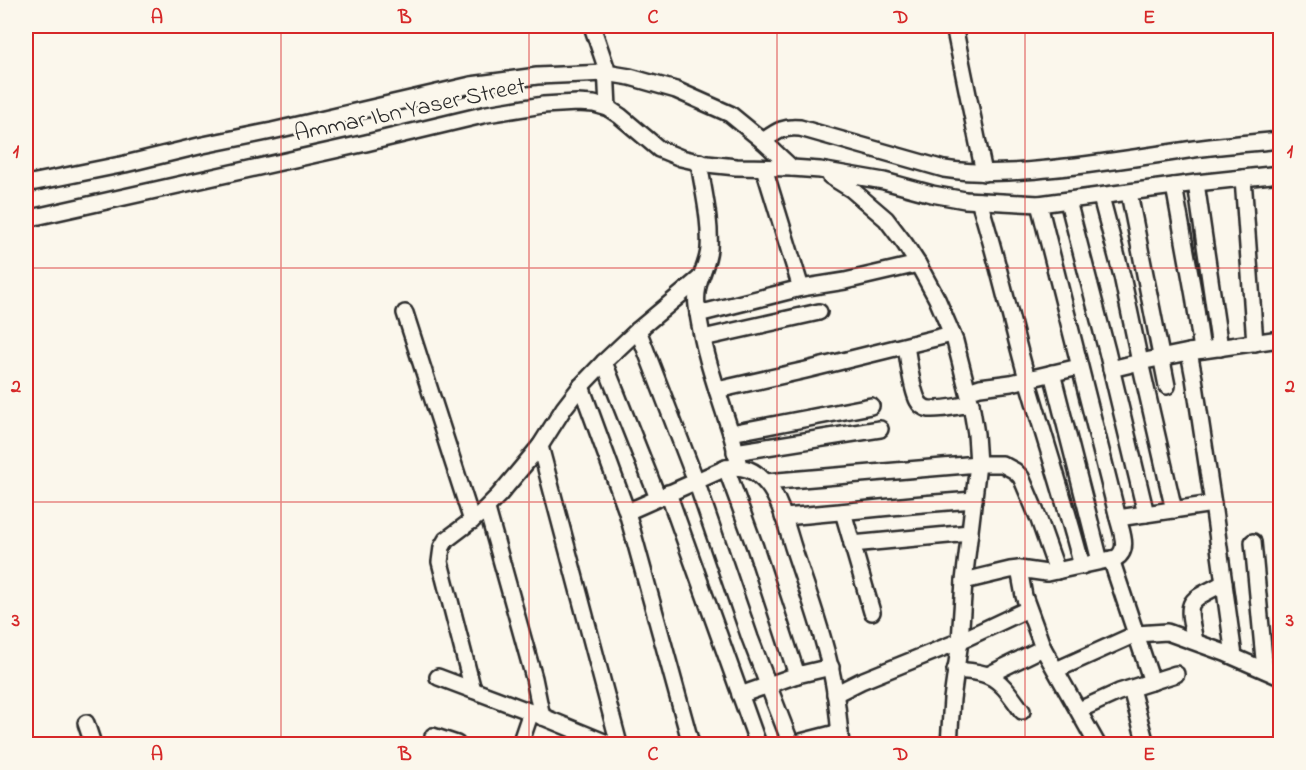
<svg xmlns="http://www.w3.org/2000/svg" width="1306" height="770" viewBox="0 0 1306 770" font-family="'Indie Flower',sans-serif">
  <rect width="100%" height="100%" fill="#fbf7ec"/>
  <filter id="ink" filterUnits="userSpaceOnUse"><feTurbulence type="fractalNoise" baseFrequency=".0167" numOctaves="2"/><feDisplacementMap in="SourceGraphic" scale="12" xChannelSelector="R" yChannelSelector="G"/><feConvolveMatrix kernelMatrix="1 2 1 2 8 2 1 2 1" color-interpolation-filters="sRGB"/></filter>
  <g filter="url(#ink)">
    <g fill="none" stroke-linecap="round" stroke-linejoin="round">
      <!-- minor casing -->
      <g stroke="#2b2b2b" stroke-width="20">
        <g id="minor">
          <polyline points="592,26 606,67 608,108"/>
          <polyline points="954,26 984,173"/>
          <path d="M763,141C776,132 783,126 800,128L944,169C988,176 1031,171 1076,166C1115,161 1155,155 1194,149C1223,145 1252,143 1280,140"/>
          <path d="M699,162C703,190 711,220 709,249C707,270 694,282 697,306C702,348 717,390 730,430C734,442 736,454 739,466"/>
          <polyline points="764,168 801,288"/>
          <polyline points="830,176 851,189 886,219 905,244 918,264 937,299 955,341 971,404 976,434 978,464 964,581 960,641 952,699 949,744"/>
          <polyline points="1243,178 1255,343"/>
          <polyline points="1196,183 1220,348"/>
          <polyline points="26,184 125,164 203,145 272,131 471,85 537,76 606,73 630,77 676,90 730,114 763,141 792,168 820,170 884,181 932,194 965,200 1039,204 1196,183 1280,174"/>
          <polyline points="1174,186 1194,296 1202,350"/>
          <polyline points="1129,193 1167,386"/>
          <polyline points="1101,197 1122,276 1140,362 1174,510"/>
          <path d="M979,201C998,261 1011,322 1028,382C1046,443 1066,504 1082,566"/>
          <polyline points="1068,201 1107,351 1146,514"/>
          <polyline points="26,219 366,143 487,114 543,105 577,103 594,104 608,108 620,116 659,149 681,158 707,164 736,167 792,168"/>
          <polyline points="405,313 472,521"/>
          <polyline points="698,314 801,288 845,281 918,264"/>
          <polyline points="638,330 696,481 750,638 791,744"/>
          <polyline points="703,338 819,312"/>
          <path d="M906,346C909,361 911,388 918,401C920,405 924,408 929,409C942,410 958,406 971,404"/>
          <polyline points="1189,352 1194,378 1213,504 1234,656"/>
          <polyline points="604,362 658,498"/>
          <polyline points="1111,369 1140,362 1189,352 1280,339"/>
          <polyline points="1052,373 1100,561"/>
          <polyline points="581,386 627,512 691,744"/>
          <polyline points="717,390 806,370 952,334"/>
          <polyline points="968,391 980,387 1011,383 1079,367"/>
          <polyline points="731,433 871,406"/>
          <polyline points="540,446 619,744"/>
          <polyline points="735,452 880,429"/>
          <polyline points="726,468 755,547 797,675"/>
          <polyline points="766,482 978,464 1002,464 1015,471 1021,477 1038,517 1057,571"/>
          <polyline points="668,493 758,744"/>
          <polyline points="487,509 534,678 542,717"/>
          <path d="M627,512L726,468C744,465 755,470 767,484C780,499 787,528 793,547C806,587 821,626 830,667C837,692 838,718 841,744"/>
          <polyline points="843,512 872,612"/>
          <path d="M783,517C847,512 910,504 974,500"/>
          <polyline points="1118,518 1213,504"/>
          <polyline points="1253,542 1265,670"/>
          <polyline points="852,544 970,533"/>
          <polyline points="1111,559 1152,682"/>
          <polyline points="1019,569 1024,596 1043,648 1097,744"/>
          <path d="M964,581L1010,570L1019,569L1047,573L1116,558C1130,550 1121,531 1118,518L1039,204"/>
          <path d="M1195,641C1186,598 1186,603 1224,583"/>
          <path d="M955,670C966,671 979,671 989,676C1003,682 1013,699 1022,711"/>
          <polyline points="1056,670 1136,634 1167,632 1225,653 1280,677"/>
          <polyline points="988,675 1043,648"/>
          <polyline points="438,677 531,712 609,744"/>
          <polyline points="1131,689 1146,744"/>
          <polyline points="473,690 440,562 442,547 446,540 479,515 499,495 540,446 564,408 581,386 604,362 638,330 699,279"/>
          <polyline points="835,694 861,681 960,641 1028,609"/>
          <polyline points="740,695 797,675 831,667"/>
          <polyline points="1079,710 1119,692 1176,674"/>
          <polyline points="86,723 93,744"/>
          <polyline points="433,736 457,744"/>
          <polyline points="520,744 531,712"/>
          <polyline points="793,744 840,732"/>
        </g>
      </g>
      <!-- minor -->
      <use href="#minor" stroke="#fbf7ec" stroke-width="15"/>
    </g>
  </g>
  <!-- grid -->
  <path fill="none" stroke="#d62828" stroke-width="1.5" stroke-opacity="0.55" d="M281,26V744M529,26V744M777,26V744M1025,26V744M26,268H1280M26,502H1280"/>
  <g text-anchor="middle" dominant-baseline="central" stroke-width="5" stroke-linejoin="round" paint-order="stroke">
    <!-- street labels -->
    <g font-size="24" fill="#2b2b2b" stroke="#fbf7ec">
      <text transform="translate(410 111) rotate(-12)">Ammar Ibn Yaser Street</text>
    </g>
  </g>
  <!-- margin -->
  <rect width="1306" height="770" fill="none" stroke="#fbf7ec" stroke-width="66"/>
  <rect x="33" y="33" width="1240" height="704" fill="none" stroke="#d62828" stroke-width="2"/>
  <g font-size="20" text-anchor="middle" font-weight="bold" fill="#d62828">
    <text x="157" y="23">A</text>
    <text x="405" y="23">B</text>
    <text x="653" y="23">C</text>
    <text x="901" y="23">D</text>
    <text x="1149" y="23">E</text>
    <text x="16" y="157">1</text>
    <text x="1290" y="157">1</text>
    <text x="16" y="392">2</text>
    <text x="1290" y="392">2</text>
    <text x="16" y="626">3</text>
    <text x="1290" y="626">3</text>
    <text x="157" y="760">A</text>
    <text x="405" y="760">B</text>
    <text x="653" y="760">C</text>
    <text x="901" y="760">D</text>
    <text x="1149" y="760">E</text>
  </g>
</svg>
